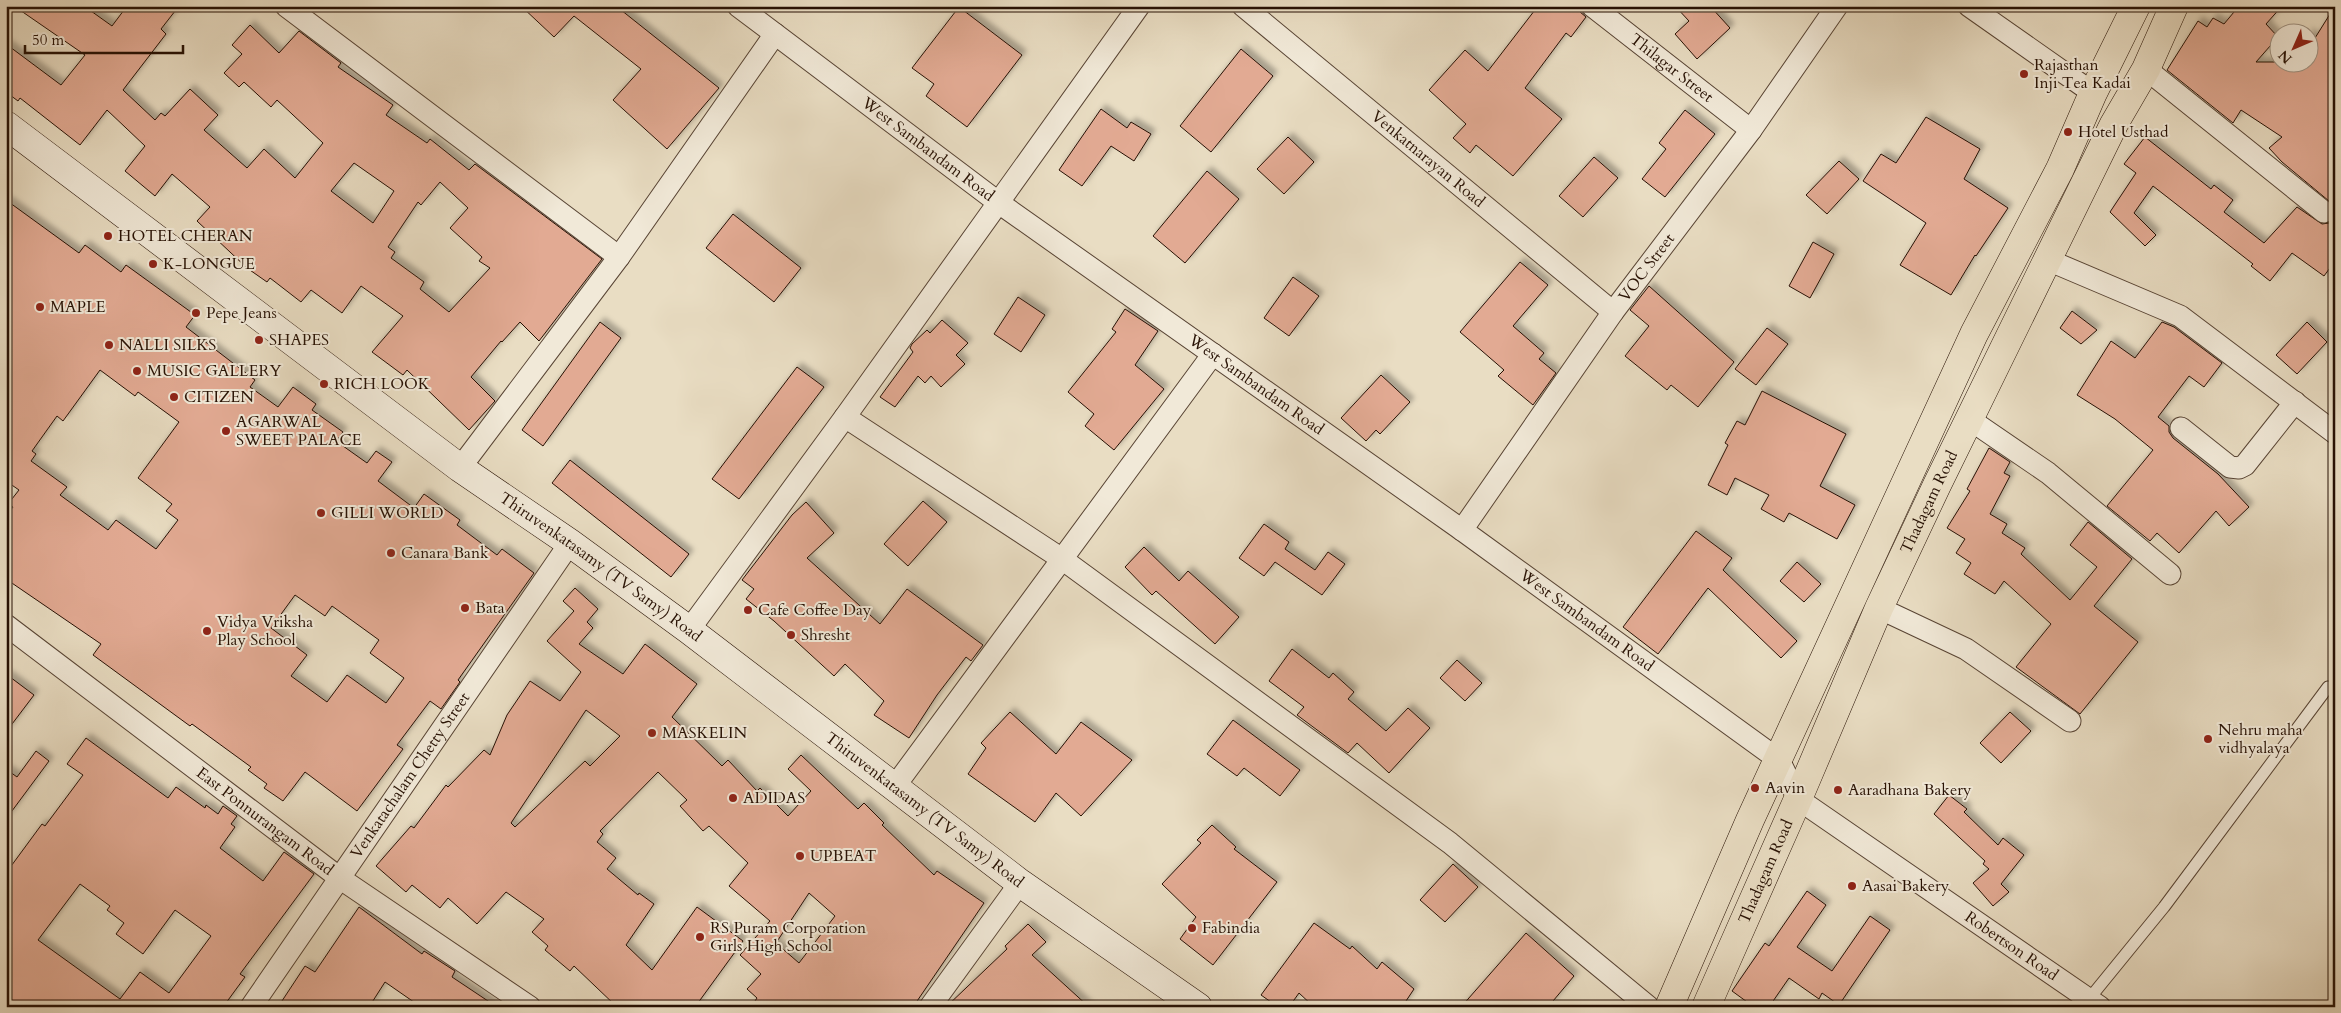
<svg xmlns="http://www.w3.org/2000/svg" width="2341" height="1013" viewBox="0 0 2341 1013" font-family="Cardo,serif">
  <defs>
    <filter id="shadow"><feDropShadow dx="4.5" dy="-4.5" stdDeviation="2.5" flood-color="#0004"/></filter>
  </defs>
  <rect width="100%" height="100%" fill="#e9ddc3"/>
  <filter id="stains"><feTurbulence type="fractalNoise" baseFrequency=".004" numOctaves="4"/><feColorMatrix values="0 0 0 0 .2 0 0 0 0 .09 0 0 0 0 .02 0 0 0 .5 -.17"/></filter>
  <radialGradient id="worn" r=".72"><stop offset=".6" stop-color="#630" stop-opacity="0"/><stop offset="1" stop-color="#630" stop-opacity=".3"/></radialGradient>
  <!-- building -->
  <g fill="#e2aa93" stroke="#271104" fill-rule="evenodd" filter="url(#shadow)">
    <path d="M14,6H84L112,26L127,6H179L161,29L166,34L123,90L155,120L161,113L165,116L190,89L218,115L204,130L247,168L264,149L295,178L323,143L277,100L271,107L244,82L239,87L224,73L242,54L232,45L250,25L279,53L299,31L341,63L338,67L393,105L386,115L427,143L430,139L469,170L475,164L602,259L539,341L520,322L502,342L501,341L471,377L495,401L469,430L407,370L403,375L372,352L403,316L361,286L342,313L311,290L301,302L270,278L267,282L247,268L197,221L210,207L172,174L155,196L125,171L145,146L107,110L80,145L20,98L18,101L6,92V44L61,85L85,55ZM354,163L394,191L373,223L331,191ZM440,182L468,208L450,228L482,257L479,261L490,268L449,312L420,289L424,282L391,258L395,252L388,247L418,202L421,205Z"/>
    <polygon points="521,6 616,6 719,88 667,149 613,100 641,69 574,16 554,37"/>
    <polygon points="1538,6 1573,6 1586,17 1571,37 1566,33 1525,88 1562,119 1513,176 1476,145 1470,153 1453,138 1466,124 1429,90 1465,50 1488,71"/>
    <polygon points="1675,6 1710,6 1730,28 1697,59 1675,34 1689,21"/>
    <polygon points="2239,6 2282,6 2266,24 2278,37 2256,62 2308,62 2308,32 2315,38 2335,6 2335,206 2282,162 2269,148 2282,137 2241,110 2233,123 2167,70 2198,21 2207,27 2213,18 2224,24"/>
    <polygon points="959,7 1022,55 967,127 926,96 934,84 912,68"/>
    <polygon points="1241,49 1273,76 1211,152 1180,126"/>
    <polygon points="1101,109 1127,128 1131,122 1151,134 1134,161 1111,146 1082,186 1059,170"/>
    <polygon points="1685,110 1715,134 1665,197 1642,179 1666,149 1659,143"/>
    <polygon points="1926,117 1980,149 1964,179 2008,208 1976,256 1975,255 1951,295 1900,265 1926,223 1863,181 1881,154 1896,163"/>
    <polygon points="1288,137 1314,162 1284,194 1257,169"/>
    <polygon points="2145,137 2211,189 2214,185 2233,200 2224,212 2264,243 2297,207 2322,224 2329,223 2335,218 2335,261 2324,276 2292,253 2270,281 2251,266 2253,264 2153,186 2134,213 2156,235 2145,246 2110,212 2136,173 2124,164"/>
    <polygon points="1594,157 1618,178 1583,217 1559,196"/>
    <polygon points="1839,161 1859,179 1827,214 1806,195"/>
    <polygon points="1207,171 1239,199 1185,263 1153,236"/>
    <path d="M6,200L79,253L85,245L121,272L126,265L195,315L186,327L255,380L250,387L278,407L293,387L316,404L312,410L343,432L336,441L367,463L376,451L392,462L378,481L414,508L424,494L460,520L457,525L497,555L502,549L534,573L458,680L460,682L441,709L430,701L397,745L403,749L357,811L305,772L283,801L264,788L267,784L248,770L251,767L192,724L190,726L93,655L101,644L6,579V516L13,507L8,504L19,490L6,481ZM100,370L135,396L138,392L179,422L138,478L172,504L166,511L178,520L156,549L116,520L108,530L60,495L67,487L31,461L36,454L32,451L57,416L63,421ZM295,595L325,616L332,606L379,640L370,653L404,678L386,703L347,675L327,702L291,676L307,655L271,628Z"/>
    <polygon points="733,214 801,268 774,302 706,248"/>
    <polygon points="1813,242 1834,254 1810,298 1789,286"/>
    <polygon points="1520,262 1548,285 1513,326 1544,353 1539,359 1556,373 1533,405 1498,376 1504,370 1460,332"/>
    <polygon points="1293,277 1319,296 1289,336 1264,318"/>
    <polygon points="1649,286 1734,362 1698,407 1671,385 1667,390 1625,356 1649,326 1630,310"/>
    <polygon points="1018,297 1045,315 1021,352 994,334"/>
    <polygon points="1125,309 1158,331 1135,365 1164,389 1114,450 1085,426 1094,414 1068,392 1116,332 1112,329"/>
    <polygon points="2072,311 2097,330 2081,344 2060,328"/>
    <polygon points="942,320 968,343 956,355 965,364 941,387 931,376 925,383 918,376 895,407 880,397 913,352 910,348 912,344 927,330 930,333"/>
    <polygon points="600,322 621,338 543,446 522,430"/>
    <polygon points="2162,322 2174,327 2222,363 2204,387 2189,376 2158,417 2169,426 2169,432 2173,438 2218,474 2249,507 2229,526 2216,511 2179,553 2157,533 2150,541 2107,506 2153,450 2115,419 2077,395 2111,341 2135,358"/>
    <polygon points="2307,322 2327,342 2297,374 2276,355"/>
    <polygon points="1767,328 1788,344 1756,385 1735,369"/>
    <polygon points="797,367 824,387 739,499 712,479"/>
    <polygon points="1381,375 1410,402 1380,434 1376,430 1366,441 1341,418"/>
    <polygon points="1762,391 1846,434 1820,486 1855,505 1837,539 1789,513 1784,522 1761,509 1769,495 1735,478 1727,495 1708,485 1728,445 1725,443 1737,421 1745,425"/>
    <polygon points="1989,448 2010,462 2004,473 2010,476 1990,514 2007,524 2002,533 2025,548 2021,554 2070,600 2097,567 2070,545 2088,522 2132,559 2094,606 2138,642 2080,714 2016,667 2051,624 2004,581 1995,594 1964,574 1971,563 1956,553 1965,539 1947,528 1970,491 1967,489"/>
    <polygon points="570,460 689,554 671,577 552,483"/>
    <polygon points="923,501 947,522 908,566 884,544"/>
    <polygon points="806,502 834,533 807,558 880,624 907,589 983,645 971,661 966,657 937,695 909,738 874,715 884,701 845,664 834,676 774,621 746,599 754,589 742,580 792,515"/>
    <polygon points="1264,524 1289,542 1285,549 1315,570 1328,552 1345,564 1322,595 1275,562 1264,576 1239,558"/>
    <polygon points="1696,531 1732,558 1723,570 1797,641 1781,658 1708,588 1658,654 1623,627"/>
    <polygon points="1144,547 1179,581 1188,571 1239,617 1215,644 1156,591 1152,595 1125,567"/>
    <polygon points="1797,562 1821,584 1804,602 1780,581"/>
    <path d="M575,588L598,609L587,622L593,628L579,644L623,674L645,644L697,684L672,717L722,766L728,760L757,791L760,788L788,816L811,791L788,769L801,755L858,809L864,803L884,823L882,825L934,875L937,871L984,903L913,1007H751L757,998L747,989L761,974L740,955L770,921L729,886L748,863L709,826L703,831L680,806L687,800L658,772L600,831L603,834L597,842L616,858L607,869L638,895L639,893L654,904L626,945L652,970L697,907L743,941L695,1007H617L574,966L570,971L545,950L548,946L532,932L544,919L506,892L477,924L448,898L440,908L412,885L406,892L376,866L411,826L414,828L446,785L448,787L484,750L490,755L507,715L530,681L560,701L581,672L547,641L574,611L563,601ZM586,710L620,736L590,766L585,761L515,827L511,823ZM809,893L835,916L799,963L776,943Z"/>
    <polygon points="1292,649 1329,678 1333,673 1354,692 1348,699 1386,731 1408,708 1430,728 1389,773 1357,743 1348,753 1297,715 1304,707 1269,681"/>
    <polygon points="1457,660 1482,683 1465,701 1440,678"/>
    <polygon points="6,674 34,695 6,732"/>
    <polygon points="1010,712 1056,754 1081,722 1132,760 1081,816 1056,793 1035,822 968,774 986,748 981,743"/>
    <polygon points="2010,712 2031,731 2001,763 1980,743"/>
    <polygon points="1233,720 1300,770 1280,796 1244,768 1237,776 1207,754"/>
    <path d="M86,738L168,798L176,787L205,808L206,805L218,814L223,806L237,816L231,824L235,827L220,848L263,881L284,852L314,874L240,974L245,977L223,1007H6V873L42,824L45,826L83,775L67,764ZM80,884L110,906L107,910L124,923L116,934L143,954L175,910L211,936L169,993L140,972L120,999L38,940Z"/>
    <polygon points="36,751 49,761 6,819 6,769 17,777"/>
    <polygon points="1949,795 1967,809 1964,812 1998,845 2003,838 2024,855 2001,884 2009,892 1993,906 1973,883 1989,869 1983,864 1985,861 1934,814"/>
    <polygon points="1212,825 1236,847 1234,849 1277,882 1213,965 1180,939 1196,917 1162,884 1201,843 1197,840"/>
    <polygon points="1453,864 1478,887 1445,922 1420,900"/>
    <polygon points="1807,891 1826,905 1797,947 1832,971 1870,916 1890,930 1839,1005 1822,993 1819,999 1789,978 1769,1007 1754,1007 1732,991 1765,943 1769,946"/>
    <polygon points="359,907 422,954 424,951 455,971 452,977 497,1007 421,1007 385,982 369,1007 278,1007 305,966 315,972"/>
    <polygon points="1314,923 1350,949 1352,946 1377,969 1382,962 1414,989 1402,1007 1314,1007 1299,993 1289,1007 1278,1007 1261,995"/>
    <polygon points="1028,924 1046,942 1032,955 1089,1007 946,1007 1007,949 1005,946"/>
    <polygon points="1526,933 1574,976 1548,1007 1461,1007"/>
  </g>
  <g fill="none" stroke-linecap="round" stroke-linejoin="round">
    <!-- service casing -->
    <g stroke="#584434" stroke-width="13">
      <polyline id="service" points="2089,999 2164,907 2328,687"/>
    </g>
    <!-- minor casing -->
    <g stroke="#584434" stroke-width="23">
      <g id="minor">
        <polyline points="286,6 619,257"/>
        <path id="s1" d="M738,6L999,203L1462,530L1779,760L1798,799L2100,1007"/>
        <path id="s2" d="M1243,6L1613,312"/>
        <path id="s3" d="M1592,6L1751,130"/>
        <polyline points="1969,6 2093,93"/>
        <polyline points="2146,69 2324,212"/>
        <polyline points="2048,260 2180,316 2335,433"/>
        <polyline points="845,417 1062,559 1450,843 1649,1007"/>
        <polyline points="1969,419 2048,473 2170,574"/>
        <polyline points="2181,428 2230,467 2239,468 2245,465 2295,402"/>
        <polyline points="460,468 619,257 775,34"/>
        <path id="s4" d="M1462,530L1613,312L1751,130L1837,6"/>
        <polyline points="1879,608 1966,649 2070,721"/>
        <path id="s5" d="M6,625L341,879L530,1007"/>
        <polyline points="689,630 845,417 1139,6"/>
        <polyline points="895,786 1213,354"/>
        <path id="s6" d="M251,1007L570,543"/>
        <polyline points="930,1007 1020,883"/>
      </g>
    </g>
    <!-- secondary casing -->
    <g stroke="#271104" stroke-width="29">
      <g id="secondary">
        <path id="s7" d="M6,125L460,468L570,543L689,630L1020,883L1198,1007"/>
      </g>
    </g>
    <!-- primary casing -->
    <g stroke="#271104" stroke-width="29">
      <g id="primary">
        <polyline points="1669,1007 1750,820 1974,334 2060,169 2093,93 2136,6"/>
        <path id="s8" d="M1706,1007L1798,799L1879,608L1937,485L2114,124L2146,69L2174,6"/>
      </g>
    </g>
    <!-- service -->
    <use href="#service" stroke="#f1e9d8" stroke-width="11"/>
    <!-- minor -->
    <use href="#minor" stroke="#f1e9d8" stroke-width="21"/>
    <!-- secondary -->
    <use href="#secondary" stroke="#f1e9d8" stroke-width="28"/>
    <!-- primary -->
    <use href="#primary" stroke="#e9ddc3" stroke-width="28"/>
  </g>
  <!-- markers -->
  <g fill="#8f2418" stroke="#f1e9d8" stroke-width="2">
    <circle cx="2024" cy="74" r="5"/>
    <circle cx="2068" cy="132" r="5"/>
    <circle cx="108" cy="236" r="5"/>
    <circle cx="153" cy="264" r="5"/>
    <circle cx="40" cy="307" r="5"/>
    <circle cx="196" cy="313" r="5"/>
    <circle cx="259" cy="340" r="5"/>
    <circle cx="109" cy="345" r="5"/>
    <circle cx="137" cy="371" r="5"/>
    <circle cx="324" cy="384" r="5"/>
    <circle cx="174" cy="397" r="5"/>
    <circle cx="226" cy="431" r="5"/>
    <circle cx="321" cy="513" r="5"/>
    <circle cx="391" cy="553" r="5"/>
    <circle cx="465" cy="608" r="5"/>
    <circle cx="748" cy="610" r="5"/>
    <circle cx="207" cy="631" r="5"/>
    <circle cx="791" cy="635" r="5"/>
    <circle cx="652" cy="733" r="5"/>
    <circle cx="2208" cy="739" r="5"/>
    <circle cx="1755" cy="788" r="5"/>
    <circle cx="1838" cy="790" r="5"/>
    <circle cx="733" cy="798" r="5"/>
    <circle cx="800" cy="856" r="5"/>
    <circle cx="1852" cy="886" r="5"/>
    <circle cx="1192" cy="928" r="5"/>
    <circle cx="700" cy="937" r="5"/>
  </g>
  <g text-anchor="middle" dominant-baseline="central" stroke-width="4" stroke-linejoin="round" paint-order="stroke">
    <!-- poi labels -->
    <g font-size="16" fill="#271104" stroke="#f1e9d8" text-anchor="start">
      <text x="2034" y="65">Rajasthan<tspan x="2034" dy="18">Inji Tea Kadai</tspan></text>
      <text x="2078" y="132">Hotel Usthad</text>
      <text x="118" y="236">HOTEL CHERAN</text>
      <text x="163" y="264">K-LONGUE</text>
      <text x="50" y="307">MAPLE</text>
      <text x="206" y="313">Pepe Jeans</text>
      <text x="269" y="340">SHAPES</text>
      <text x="119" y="345">NALLI SILKS</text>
      <text x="147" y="371">MUSIC GALLERY</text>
      <text x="334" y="384">RICH LOOK</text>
      <text x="184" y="397">CITIZEN</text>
      <text x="236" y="422">AGARWAL<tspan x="236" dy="18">SWEET PALACE</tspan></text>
      <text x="331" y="513">GILLI WORLD</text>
      <text x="401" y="553">Canara Bank</text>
      <text x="475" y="608">Bata</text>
      <text x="758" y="610">Cafe Coffee Day</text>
      <text x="217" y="622">Vidya Vriksha<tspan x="217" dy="18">Play School</tspan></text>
      <text x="801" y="635">Shresht</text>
      <text x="2218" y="730">Nehru maha<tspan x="2218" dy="18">vidhyalaya</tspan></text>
      <text x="662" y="733">MASKELIN</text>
      <text x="1765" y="788">Aavin</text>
      <text x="1848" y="790">Aaradhana Bakery</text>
      <text x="743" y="798">ADIDAS</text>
      <text x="810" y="856">UPBEAT</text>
      <text x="1862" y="886">Aasai Bakery</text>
      <text x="710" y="928">RS Puram Corporation<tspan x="710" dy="18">Girls High School</tspan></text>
      <text x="1202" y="928">Fabindia</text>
    </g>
    <!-- street labels -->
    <g font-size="16" fill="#271104" stroke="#f1e9d8">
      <text stroke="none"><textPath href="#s3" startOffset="101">Thilagar Street</textPath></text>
      <text stroke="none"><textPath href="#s1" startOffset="238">West Sambandam Road</textPath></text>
      <text stroke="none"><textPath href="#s2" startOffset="240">Venkatnarayan Road</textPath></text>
      <text stroke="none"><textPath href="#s4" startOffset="321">VOC Street</textPath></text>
      <text stroke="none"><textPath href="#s1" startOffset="642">West Sambandam Road</textPath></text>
      <text stroke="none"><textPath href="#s8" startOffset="552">Thadagam Road</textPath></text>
      <text stroke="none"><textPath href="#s7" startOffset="741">Thiruvenkatasamy (TV Samy) Road</textPath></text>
      <text stroke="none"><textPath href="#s1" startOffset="1048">West Sambandam Road</textPath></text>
      <text stroke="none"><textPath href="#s6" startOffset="281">Venkatachalam Chetty Street</textPath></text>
      <text stroke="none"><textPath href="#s7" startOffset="1146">Thiruvenkatasamy (TV Samy) Road</textPath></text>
      <text stroke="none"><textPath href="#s5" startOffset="325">East Ponnurangam Road</textPath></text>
      <text stroke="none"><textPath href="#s8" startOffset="148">Thadagam Road</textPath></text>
      <text stroke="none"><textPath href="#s1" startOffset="1588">Robertson Road</textPath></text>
    </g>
  </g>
  <!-- margin -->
  <rect width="2341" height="1013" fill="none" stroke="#e9ddc3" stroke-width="25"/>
  <rect x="8" y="8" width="2326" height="998" fill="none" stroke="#271104" stroke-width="2.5"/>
  <rect x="12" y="12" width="2316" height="988" fill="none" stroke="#271104"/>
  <!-- north arrow -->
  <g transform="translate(2294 48) rotate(225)"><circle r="24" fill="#f1e9d8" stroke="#a09383"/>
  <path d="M0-4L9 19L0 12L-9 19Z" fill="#8f2418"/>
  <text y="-8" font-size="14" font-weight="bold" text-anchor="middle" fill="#271104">N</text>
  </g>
  <!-- scale -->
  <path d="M25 45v8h158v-8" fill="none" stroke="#271104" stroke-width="2.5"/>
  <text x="32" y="45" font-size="15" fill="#271104" stroke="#f1e9d8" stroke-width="4" paint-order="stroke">50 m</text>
  <rect width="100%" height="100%" filter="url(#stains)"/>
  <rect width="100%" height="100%" fill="url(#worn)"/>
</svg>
